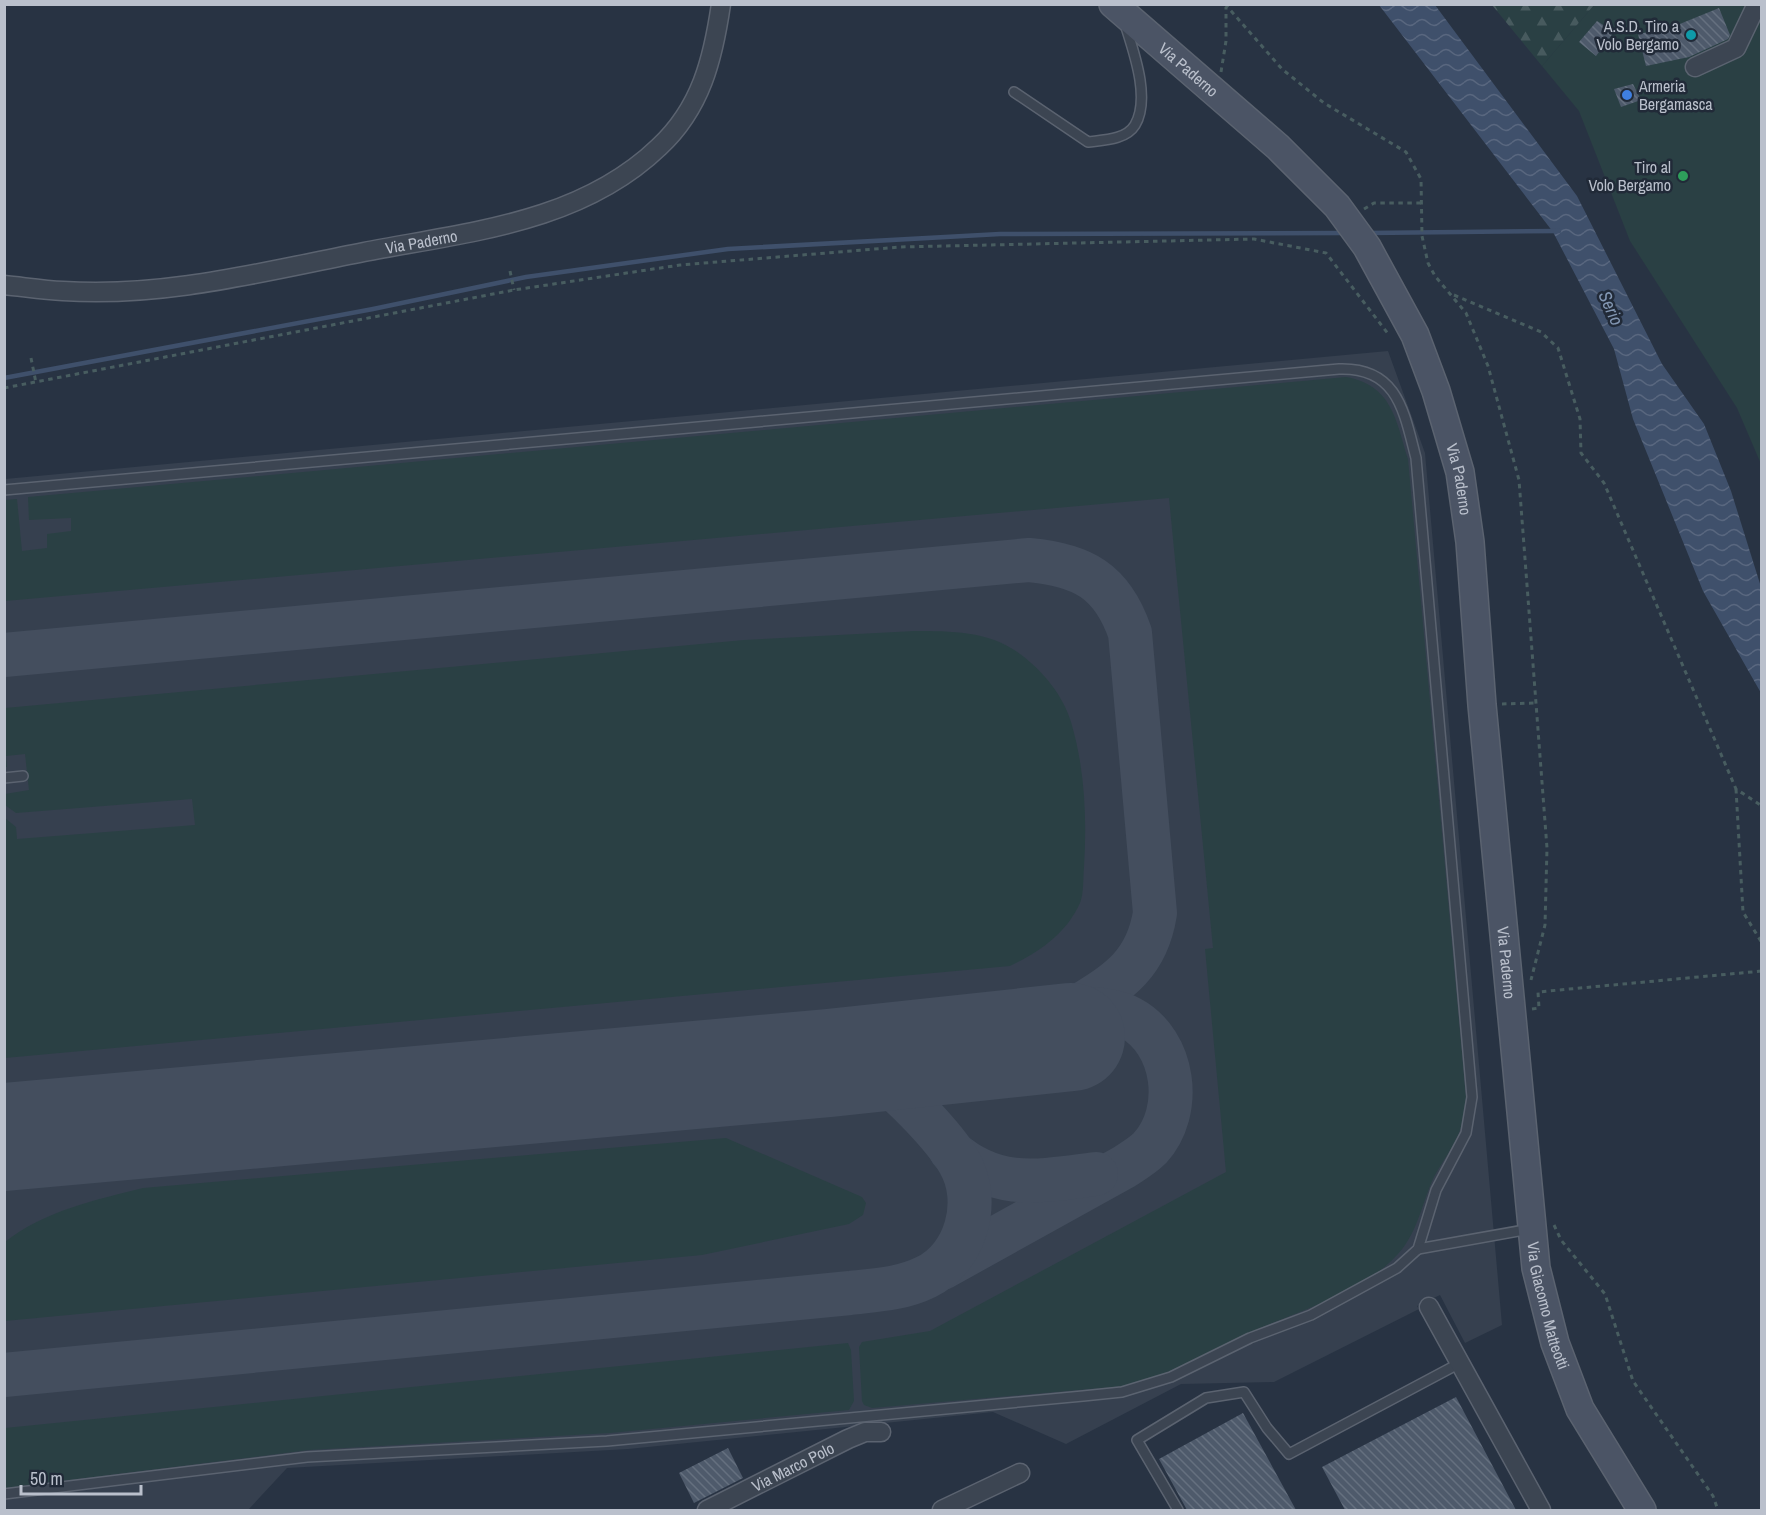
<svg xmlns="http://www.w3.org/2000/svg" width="1766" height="1515" viewBox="0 0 1766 1515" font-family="'Archivo Narrow',sans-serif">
  <defs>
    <pattern id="forest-firs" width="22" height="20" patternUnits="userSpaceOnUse" patternTransform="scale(1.5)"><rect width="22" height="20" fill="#2a4044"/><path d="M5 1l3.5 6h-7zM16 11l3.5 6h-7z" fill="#475a5e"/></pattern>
    <pattern id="water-waves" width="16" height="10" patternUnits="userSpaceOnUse" patternTransform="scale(1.5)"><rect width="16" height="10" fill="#3f506b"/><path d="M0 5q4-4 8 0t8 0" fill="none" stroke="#59677f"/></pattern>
    <pattern id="building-back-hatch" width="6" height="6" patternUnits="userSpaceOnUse" patternTransform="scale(1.5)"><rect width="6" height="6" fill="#4e5a6b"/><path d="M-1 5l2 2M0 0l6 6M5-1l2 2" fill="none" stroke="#65707f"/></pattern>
  </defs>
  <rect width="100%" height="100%" fill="#283343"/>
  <!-- airport -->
  <polygon fill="#36404f" points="1388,351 1425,453 1502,1325 1465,1343 1440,1295 1417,1306 1419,1309 1274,1382 1181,1384 1066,1444 993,1412 628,1449 287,1468 249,1509 5,1510 5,479"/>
  <!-- green -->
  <g fill="#2a4044">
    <polygon points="1594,5 1761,5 1761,464 1737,408 1630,241 1579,111 1542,66"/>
    <path d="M1346,377C1392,385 1396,420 1408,459L1466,1098C1464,1109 1463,1123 1459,1133C1452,1149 1442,1162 1434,1177C1423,1200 1419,1227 1403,1248C1369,1292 1302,1309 1254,1331C1211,1351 1170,1376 1124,1386L872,1408L864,1405L862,1401L859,1347L862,1342L930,1331L1226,1172L1205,949L1213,948L1169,498L5,601V500L17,499L22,551L47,548V534L71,531V518L29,520L28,497Z"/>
    <path d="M915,631C951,631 990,631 1020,654C1042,670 1063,695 1071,722C1085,769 1087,819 1084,867C1083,878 1084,893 1080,903C1066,934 1039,952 1010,966L5,1058V818L16,827L17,839L195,825L192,799L16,813L5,805V794L29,790L25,754L6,756L7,767H5V708L744,640Z"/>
    <path d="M726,1138L862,1197L866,1203L863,1215L849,1224L702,1255L5,1321V1242C44,1211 95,1200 143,1188Z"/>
    <polygon points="848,1343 851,1350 854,1401 849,1410 610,1433 309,1450 5,1488 5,1428"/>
  </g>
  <!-- forest -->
  <polygon fill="url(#forest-firs)" points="1492,5 1594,5 1542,66"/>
  <!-- water -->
  <polygon fill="url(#water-waves)" points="1379,5 1435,5 1577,196 1662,364 1704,424 1731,491 1761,587 1761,693 1703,591 1633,419 1614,349 1553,232"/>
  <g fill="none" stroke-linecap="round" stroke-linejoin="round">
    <!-- stream -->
    <g stroke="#3f506b" stroke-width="4.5">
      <polyline points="1369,233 1559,231"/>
      <polyline points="4,378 373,309 526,277 728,249 1000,234 1346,233"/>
    </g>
    <!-- taxiway -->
    <g stroke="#444e5e" stroke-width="44">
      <path d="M4,655L1029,560C1083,565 1112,581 1130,633L1155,913C1146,970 1112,985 1068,1013"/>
      <path d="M872,1048C922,1044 973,1042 1022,1035C1047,1031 1064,1010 1090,1009C1102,1009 1119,1012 1130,1018C1175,1042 1184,1111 1150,1148C1142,1156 1133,1161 1124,1167L942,1268"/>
      <path d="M951,1151C997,1191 1040,1181 1096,1174"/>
      <polyline points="4,1167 67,1138 116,1127"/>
      <path d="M4,1375L850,1293C875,1290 902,1289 926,1277C966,1258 982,1201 959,1162C945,1138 901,1091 877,1076C863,1068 844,1066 829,1063"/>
    </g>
    <!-- runway -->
    <polyline stroke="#444e5e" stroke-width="108" points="4,1137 829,1063 1071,1037"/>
  </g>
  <!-- building -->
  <g fill="url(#building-back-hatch)">
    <polygon points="1719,8 1730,35 1728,39 1689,57 1646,66 1638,34 1670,28"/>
    <polygon points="1597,21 1614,32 1596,56 1579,42"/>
    <polygon points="1633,84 1641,100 1621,107 1614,89"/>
    <polygon points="1456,1397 1516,1510 1345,1510 1322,1467"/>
    <polygon points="1243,1413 1296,1510 1187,1510 1159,1459"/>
    <polygon points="728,1448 743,1478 694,1503 679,1473"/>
  </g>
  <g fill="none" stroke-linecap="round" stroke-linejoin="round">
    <!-- lane casing -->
    <g stroke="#5b6370" stroke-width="12">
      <g id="lane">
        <path d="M1014,92L1088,142C1103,140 1126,140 1135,125C1151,98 1133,50 1125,24"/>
        <path d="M4,490L1339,369C1398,367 1404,412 1416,458L1472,1097L1466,1133L1436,1190L1418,1249L1397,1268L1311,1315L1250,1338L1171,1377L1122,1392L1083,1396L607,1441L307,1457L4,1494"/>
        <polyline points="4,778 23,776"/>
        <polyline points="1418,1249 1530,1229"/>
        <polyline points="1178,1510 1137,1440 1206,1398 1244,1392 1267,1428 1289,1454 1460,1363"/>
      </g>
    </g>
    <!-- street casing -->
    <g stroke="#5b6370" stroke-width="21">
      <g id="street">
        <polyline points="1695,67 1736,48 1757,4"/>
        <path id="s1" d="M4,285C24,287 44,290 63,291C164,298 266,271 364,252C468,232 580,223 659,147C701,108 713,59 721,4"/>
        <polyline points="1429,1307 1541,1510"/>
        <path id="s2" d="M707,1510L848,1439L865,1432H881"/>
        <polyline points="942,1510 1020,1473"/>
      </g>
    </g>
    <!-- secondary casing -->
    <g stroke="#5b6370" stroke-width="30">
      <g id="secondary">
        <path id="s3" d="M1113,4L1278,147L1337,206L1367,247L1415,335L1436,391L1460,472L1470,542L1482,705L1536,1268L1555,1343L1580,1409L1642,1510"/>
      </g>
    </g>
    <!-- path -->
    <g stroke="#485d60" stroke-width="3" stroke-dasharray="4.5 4.5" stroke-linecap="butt">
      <polyline points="1225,4 1282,69 1324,103 1406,152 1421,179 1422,236 1428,263 1435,276 1466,313 1488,366 1519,480 1547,848 1545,925 1531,980"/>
      <polyline points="1221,72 1226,41 1226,7"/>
      <polyline points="1364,209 1374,203 1421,203"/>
      <polyline points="510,271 514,290"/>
      <polyline points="1454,295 1541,332 1558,348 1580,419 1581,453 1604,483 1736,789 1762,806"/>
      <polyline points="31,358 36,383"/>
      <polyline points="4,388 514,290 680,265 900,247 1254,239 1326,253 1389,335"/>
      <polyline points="1502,704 1535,703"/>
      <polyline points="1736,789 1743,912 1762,943"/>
      <polyline points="1532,1009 1539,1008 1538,992 1762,971"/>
      <polyline points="1554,1225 1561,1240 1605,1294 1633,1381 1713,1496 1718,1510"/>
    </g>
    <!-- lane -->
    <use href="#lane" stroke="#3c4552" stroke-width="9"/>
    <!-- street -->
    <use href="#street" stroke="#3c4552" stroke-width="18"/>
    <!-- secondary -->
    <use href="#secondary" stroke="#4b5465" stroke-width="27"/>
  </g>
  <!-- markers -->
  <circle fill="#0f9aa8" stroke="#212a38" stroke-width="2" cx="1691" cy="35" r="6"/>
  <circle fill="#3f7fe0" stroke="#212a38" stroke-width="2" cx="1627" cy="95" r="6"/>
  <circle fill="#2e9e5b" stroke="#212a38" stroke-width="2" cx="1683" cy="176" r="6"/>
  <g text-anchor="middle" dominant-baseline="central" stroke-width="5" stroke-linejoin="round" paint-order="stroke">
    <!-- poi labels -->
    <g font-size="16" fill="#bac0cc" stroke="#212a38" text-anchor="end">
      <text x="1679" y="26">A.S.D. Tiro a<tspan x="1679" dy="18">Volo Bergamo</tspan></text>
      <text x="1639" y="86" text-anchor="start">Armeria<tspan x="1639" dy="18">Bergamasca</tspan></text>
      <text x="1671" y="167">Tiro al<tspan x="1671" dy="18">Volo Bergamo</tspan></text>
    </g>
    <!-- street labels -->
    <g font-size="16" fill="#bac0cc" stroke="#212a38">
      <text stroke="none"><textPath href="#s3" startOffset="100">Via Paderno</textPath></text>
      <text stroke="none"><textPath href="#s1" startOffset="422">Via Paderno</textPath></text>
      <text stroke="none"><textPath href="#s3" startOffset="604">Via Paderno</textPath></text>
      <text stroke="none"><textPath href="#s3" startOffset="1090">Via Paderno</textPath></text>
      <text stroke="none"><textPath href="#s3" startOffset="1436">Via Giacomo Matteotti</textPath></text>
      <text stroke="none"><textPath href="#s2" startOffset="96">Via Marco Polo</textPath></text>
    </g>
    <!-- water labels -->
    <g font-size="18" font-style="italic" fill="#8296b2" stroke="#212a38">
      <text transform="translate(1611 308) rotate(66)">Serio</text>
    </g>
  </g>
  <!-- border -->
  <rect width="1766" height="1515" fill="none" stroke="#bac0cc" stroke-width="12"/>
  <!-- scale -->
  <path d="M21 1485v9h120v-9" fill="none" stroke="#bac0cc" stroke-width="3"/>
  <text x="30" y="1485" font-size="18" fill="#bac0cc" stroke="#212a38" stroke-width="4.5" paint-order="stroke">50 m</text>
</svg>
